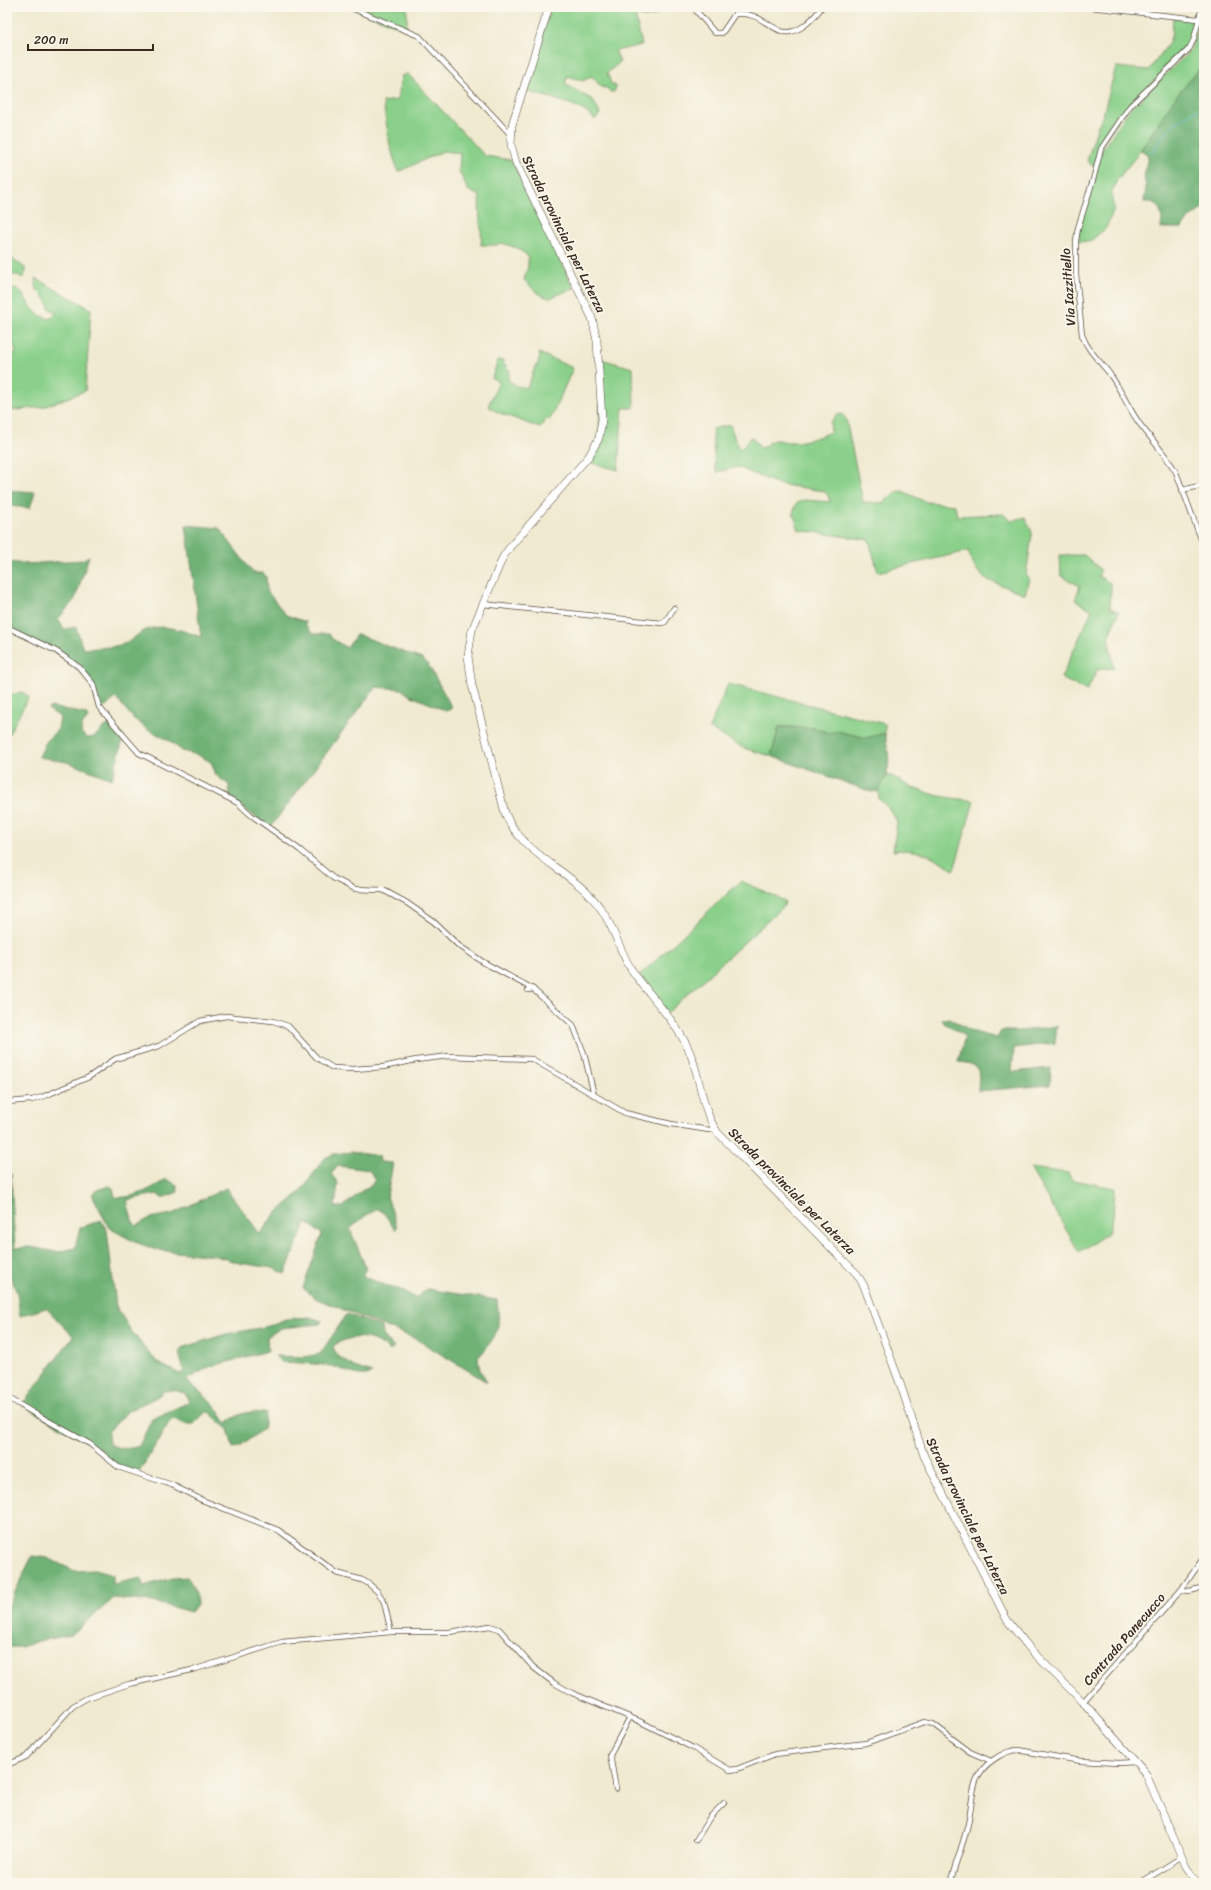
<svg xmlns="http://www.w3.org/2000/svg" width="1211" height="1890" viewBox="0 0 1211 1890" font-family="Sriracha,sans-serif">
  <rect width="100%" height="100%" fill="#fbf7ec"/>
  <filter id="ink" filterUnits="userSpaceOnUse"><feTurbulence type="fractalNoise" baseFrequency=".025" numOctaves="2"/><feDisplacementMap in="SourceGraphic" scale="8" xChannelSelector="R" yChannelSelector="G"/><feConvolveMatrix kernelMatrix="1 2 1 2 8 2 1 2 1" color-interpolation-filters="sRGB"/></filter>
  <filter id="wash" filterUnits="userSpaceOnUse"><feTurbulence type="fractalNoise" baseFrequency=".012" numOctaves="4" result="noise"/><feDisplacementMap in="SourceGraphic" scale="16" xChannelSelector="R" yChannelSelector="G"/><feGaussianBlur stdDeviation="0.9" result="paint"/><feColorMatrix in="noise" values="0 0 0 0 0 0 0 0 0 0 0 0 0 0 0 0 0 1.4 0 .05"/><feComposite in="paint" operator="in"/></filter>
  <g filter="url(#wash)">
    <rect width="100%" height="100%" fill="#f0ead1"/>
    <!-- green -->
    <g fill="#8ad08a" stroke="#627d54">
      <polygon points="350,7 407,7 407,30"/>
      <path d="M551,7H636L656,15L646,17L635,15L642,45L615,51L620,62L607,73L612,85H615L616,87L614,92H610L607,88L601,87L592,76L583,81L568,76L565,84L593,100L600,114L595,120C581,103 545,97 525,91Z"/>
      <polygon points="1204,7 1204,56 1200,68 1174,99 1138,154 1117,180 1111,194 1114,209 1106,228 1089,242 1078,241 1079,229 1101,151 1130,109 1185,56 1191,49"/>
      <polygon points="1173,17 1194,19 1196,21 1189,47 1127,107 1103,142 1098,150 1094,167 1087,161 1098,125 1102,118 1116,67 1149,70 1169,43 1172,33"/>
      <path d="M407,73L485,156L511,160L574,288L550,298C540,297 531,287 524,280L528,266V256L517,248L502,243L496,245H481C483,229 477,213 480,196L468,190L459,171L460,153L443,151L398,172L390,146L383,102L397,100L402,75L405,76Z"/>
      <polygon points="7,255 25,268 26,272 22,278 18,275 7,275"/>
      <path d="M35,278L91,309L85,391L43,407L7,411V348L15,354L16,351L7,332V291L16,288C25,294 28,306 37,313C41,316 45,317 49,319L57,313L49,308L46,299L37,290Z"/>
      <polygon points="539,353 573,368 551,418 549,420 546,419 540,428 497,412 488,406 499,382 492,378 498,360 504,361 503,365 507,366 506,369 510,370 508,380 517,386 527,388 536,365 537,366 540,357"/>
      <polygon points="601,359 633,368 634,408 623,408 618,470 588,462 599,445"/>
      <path d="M842,414L846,419L863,502L883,503L896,492L902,491L926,502L955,505L957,516L1003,514L1011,521L1025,517C1026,524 1032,527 1032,535L1026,575L1029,579L1025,594L985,579L975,568L968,551L878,572L869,540L799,530L793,513L796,504L804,500L830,502L828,495L823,491L778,484L738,467L717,472L715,467L712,429L730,425L739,450L745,445L749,438L752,437L760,448C767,447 769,440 776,440C780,440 785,442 789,442C803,443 818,437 831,432L830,423L836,415Z"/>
      <polygon points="1060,555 1084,555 1101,570 1098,576 1110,583 1111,585 1110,608 1119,612 1108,637 1114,668 1097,670 1087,691 1061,678 1092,610 1075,600 1080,586 1061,576"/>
      <polygon points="728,684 885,724 885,733 866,738 837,731 829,733 814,728 779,727 771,756 743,748 709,728"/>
      <polygon points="22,692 29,697 7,737 7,696"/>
      <path d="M888,774L912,788L939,796L974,801L955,867L953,870C934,855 917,848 893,851L897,821L890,810L879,799L878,789Z"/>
      <polygon points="741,881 785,901 784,906 667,1013 639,976"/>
      <polygon points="1030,1168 1068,1173 1072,1180 1115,1188 1113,1217 1108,1233 1079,1252"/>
    </g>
    <!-- forest -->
    <g fill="#6fb276" stroke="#556e4a" fill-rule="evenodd">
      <polygon points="1204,56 1204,208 1189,218 1182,228 1161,228 1162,218 1159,207 1152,202 1144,202 1146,187 1144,177 1148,155 1141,150 1174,99 1200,68"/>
      <polygon points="7,490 35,492 30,508 10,506 7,509"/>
      <path d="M186,525L219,528L253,573H263L266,576L267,591L286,615L306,622L305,624L313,634H330L331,638L347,648L356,635H359L422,659L428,664L452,708L447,711L409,695L401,689L376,687L270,828L230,798L229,785L216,775L211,762L198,755L182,751L170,741L147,729L133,718L116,698L100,711C94,702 96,691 90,682C72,655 35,643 7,629V562L27,564L82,560L89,556L75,599L58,619L64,629L76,627L83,649C95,648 109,648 120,645C131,643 135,635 144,631C162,622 184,631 201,637Z"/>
      <polygon points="51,707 86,714 88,718 82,725 81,733 87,738 94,737 104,727 112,724 124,736 112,779 67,762 39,757 47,740 58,729 60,717 48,709"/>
      <path d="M779,727L814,728L829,733L837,731L866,738L885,733C889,758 893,768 878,791L872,792L771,756Z"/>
      <path d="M950,1018L971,1031L997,1038L1001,1031H1020L1057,1026L1055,1043L1014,1048L1012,1072L1051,1068L1050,1085L978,1091C979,1070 982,1064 958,1062L965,1036L944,1023L942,1019Z"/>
      <path d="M351,1152L379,1156L380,1162L393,1163L387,1196L397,1227L395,1230L384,1213L378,1209L365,1216L350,1229L366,1268L362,1276L393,1288L399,1289L414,1297H418L427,1289L497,1300C501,1333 497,1334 478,1358L480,1370L487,1382L416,1339L317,1299L303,1288L322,1234L306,1222L285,1274L273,1268L239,1263L216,1256L157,1250L135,1242L109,1228L92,1194L97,1190L109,1186L113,1188L115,1197C133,1199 152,1189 166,1179L177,1185L178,1192L162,1198L157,1194L127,1200L132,1220L136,1226L150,1218L172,1214L226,1188L260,1234L274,1215L300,1192L325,1158L334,1154ZM338,1166L369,1170L375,1179L372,1185L364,1189L343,1207H335L338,1183L331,1174Z"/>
      <path d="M7,1172L11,1174L15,1248L30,1247L57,1252L75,1248L80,1228L101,1220L107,1230L116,1306L131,1331L158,1363L180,1374L184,1371L179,1353L184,1347L226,1334L265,1327L286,1319L310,1317L322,1321L320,1324L281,1328L267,1337L268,1351L209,1367L186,1380L213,1403L226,1423C242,1412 246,1411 266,1413L263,1429L240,1446L233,1448L228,1429L209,1412H206L194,1424H185L174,1419L170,1421L138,1474L115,1464L101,1450L22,1405L73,1336L46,1308L20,1316L17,1293L10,1276H7ZM173,1390L185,1393L189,1402L152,1419L139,1446C128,1450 119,1449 109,1444L108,1432L128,1411L157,1397L164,1391Z"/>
      <path d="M347,1314L382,1327L383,1335L394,1348L390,1351C374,1335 352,1333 333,1346L336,1355L354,1367L372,1373C359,1380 343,1368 330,1366C314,1363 297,1363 281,1362L275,1356L304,1357L320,1354Z"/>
      <polygon points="32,1556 47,1558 75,1571 94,1570 113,1575 113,1584 141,1578 143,1586 173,1578 188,1577 196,1593 197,1604 191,1612 153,1602 114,1598 71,1635 39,1641 21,1647 8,1647 7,1609"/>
    </g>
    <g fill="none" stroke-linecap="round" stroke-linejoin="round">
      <!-- stream -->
      <path stroke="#55bed2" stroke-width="1" d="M1152,153C1168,125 1177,121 1204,106"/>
    </g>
  </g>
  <g filter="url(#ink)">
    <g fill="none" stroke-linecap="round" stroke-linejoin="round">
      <!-- street casing -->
      <g stroke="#564739" stroke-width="6">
        <g id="street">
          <polyline points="349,7 419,36 511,135"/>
          <path d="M693,7L715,33H722L735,14C758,12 764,24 781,31C797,37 814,18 822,7"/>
          <polyline points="1090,7 1198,19"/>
          <path d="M1202,7L1194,39L1189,49L1130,106L1101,149L1093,180L1078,228L1076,241V274L1082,335C1088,351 1099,360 1109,373C1120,388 1128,407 1139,423C1152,440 1164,452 1176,472L1204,547"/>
          <polyline points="1182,490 1204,485"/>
          <polyline points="483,604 662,623 665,622 674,608"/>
          <polyline points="7,627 56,651 79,667 93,684 99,707 139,753 238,803 251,815 300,850 333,878 355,889 383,890 407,903 434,922 458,945 483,962 533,989"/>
          <polyline points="528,990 533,989 536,992 573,1025 584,1053 594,1095"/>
          <polyline points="7,1102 32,1100 42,1097 89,1077 115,1059 159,1046 200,1021 226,1016 273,1021 288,1026 317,1058 333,1068 353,1069 383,1067 416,1060 449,1056 532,1059 625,1113 671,1124 709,1130 715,1129"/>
          <polyline points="7,1397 32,1412 90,1444 118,1467 172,1485 202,1500 278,1530 337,1573 362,1580 369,1584 378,1592 384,1602 391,1632 449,1632 490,1626 499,1629 533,1667 554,1683 572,1693 639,1721 693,1748 730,1770 737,1769 775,1754 866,1743 924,1722 933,1724 970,1752 991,1761"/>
          <polyline points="1181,1590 1204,1557"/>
          <polyline points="1083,1702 1181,1590 1190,1591 1204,1587"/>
          <polyline points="7,1765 26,1757 73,1706 87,1698 129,1684 196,1669 282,1642 391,1632"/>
          <polyline points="616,1789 610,1755 630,1717"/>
          <polyline points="696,1840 710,1817 724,1803"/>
          <path d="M950,1883C956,1863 963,1844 968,1824C974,1799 969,1776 993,1760C1000,1755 1009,1750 1018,1750L1081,1761L1119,1763L1136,1762"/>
          <polyline points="1140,1883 1182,1857"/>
        </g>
      </g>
      <!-- secondary casing -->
      <g stroke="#564739" stroke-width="8">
        <path id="secondary" d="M549,7L512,125L511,145L516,163L592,318L597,341L602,419L599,438L589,456L510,547L503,557L472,630L468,656L472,685L505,813C523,857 575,871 601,909C614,927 619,950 631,969C649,995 674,1019 688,1048C701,1075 700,1108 718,1133L841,1258L857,1274L864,1286L901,1386L924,1456L1007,1620L1031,1650L1083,1702L1146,1774L1186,1867L1197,1883"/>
      </g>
      <!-- street -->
      <use href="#street" stroke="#fff" stroke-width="4.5"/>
      <!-- secondary -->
      <use href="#secondary" stroke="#fff" stroke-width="7"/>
    </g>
  </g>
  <g text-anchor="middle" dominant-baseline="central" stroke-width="3.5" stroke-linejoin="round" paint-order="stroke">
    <!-- street labels -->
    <g font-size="13" fill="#3b2a1e" stroke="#fbf7ec">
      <text transform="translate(564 234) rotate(64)">Strada provinciale per Laterza</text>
      <text transform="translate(1068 287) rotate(-94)">Via Iazzitiello</text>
      <text transform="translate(792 1191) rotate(45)">Strada provinciale per Laterza</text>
      <text transform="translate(968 1516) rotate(64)">Strada provinciale per Laterza</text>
      <text transform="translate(1124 1639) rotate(-49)">Contrada Panecucco</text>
    </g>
  </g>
  <!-- margin -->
  <rect width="1211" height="1890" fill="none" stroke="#fbf7ec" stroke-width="24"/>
  <!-- scale -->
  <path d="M28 44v6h125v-6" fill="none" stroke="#3b2a1e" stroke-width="2"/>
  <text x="34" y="44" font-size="12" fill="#3b2a1e" stroke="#fbf7ec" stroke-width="3" paint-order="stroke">200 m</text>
</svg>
